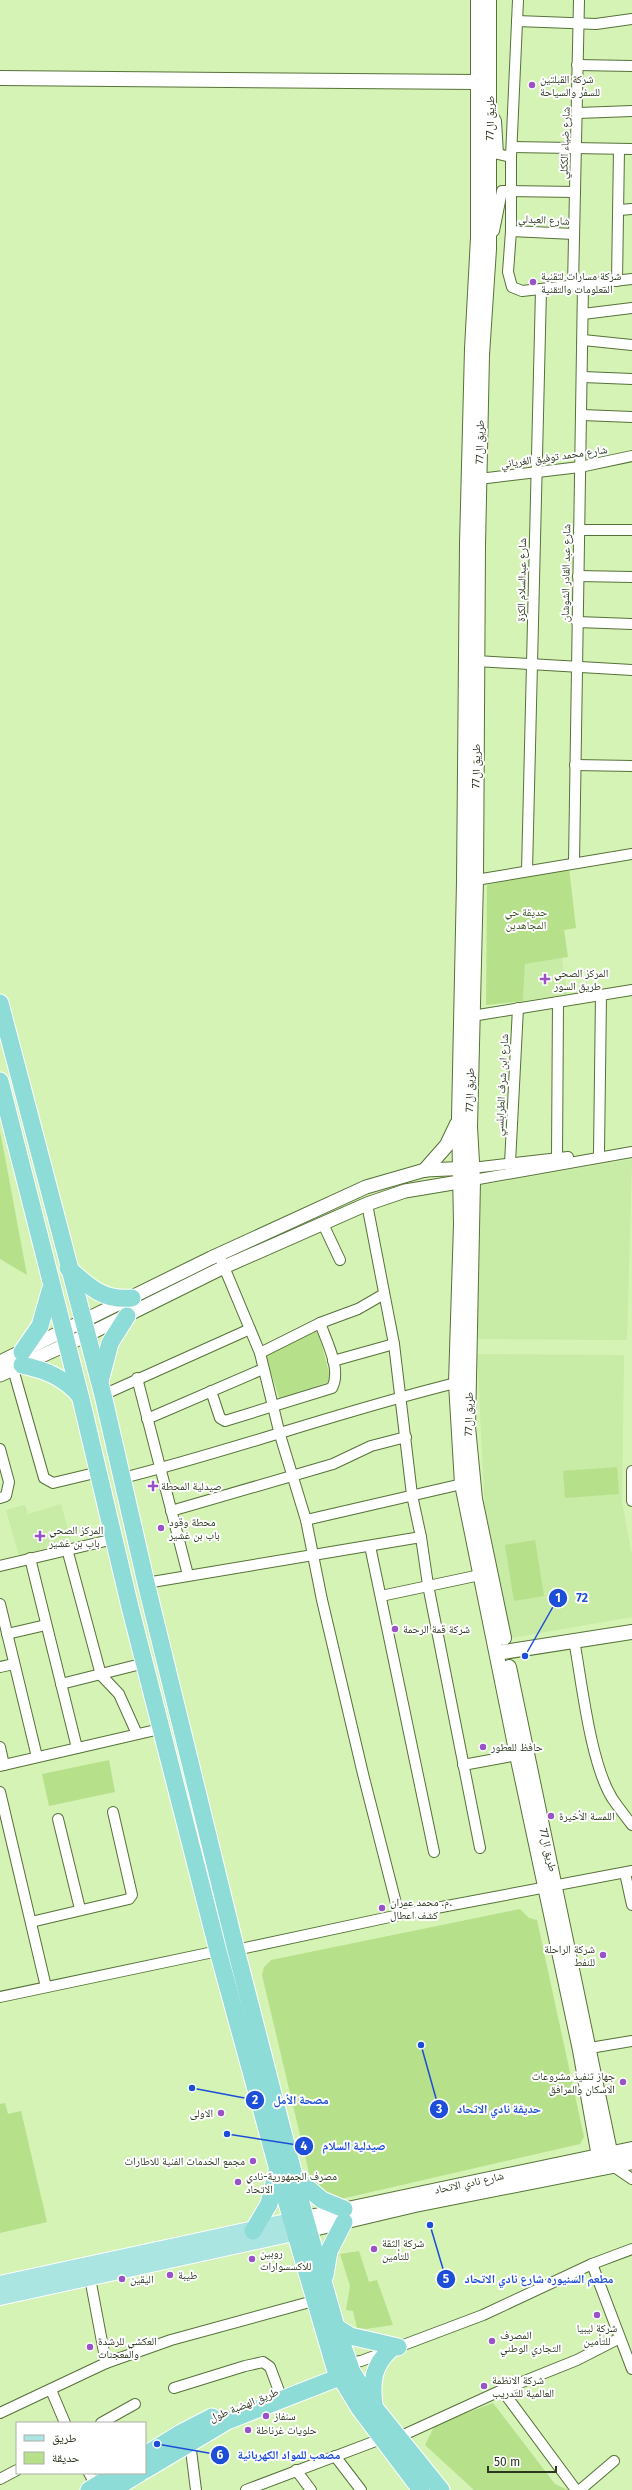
<svg xmlns="http://www.w3.org/2000/svg" width="632" height="2490" viewBox="0 0 632 2490" font-family="'Fira Sans','Noto Naskh Arabic',sans-serif">
  <rect width="100%" height="100%" fill="#d4f3b5"/>
  <!-- built -->
  <g fill="#c8eba5">
    <polygon points="562,958 567,994 523,1001 525,964"/>
    <polygon points="632,1159 627,1340 475,1339 478,1186"/>
    <polygon points="477,1354 624,1355 622,1502 632,1556 632,1617 511,1638 485,1513"/>
    <polygon points="61,1504 71,1541 19,1556 6,1510 25,1505 28,1514"/>
  </g>
  <!-- green -->
  <g fill="#b7e08b">
    <polygon points="569,868 576,928 564,930 568,957 525,964 523,1001 486,1005 487,885"/>
    <polygon points="0,1132 1,1136 27,1275 0,1259"/>
    <polygon points="317,1326 331,1381 280,1400 265,1355"/>
    <polygon points="617,1467 619,1494 565,1498 563,1471"/>
    <polygon points="535,1540 544,1596 514,1601 505,1545"/>
    <polygon points="109,1760 115,1792 49,1806 42,1774"/>
    <polygon points="520,1909 529,1918 537,1920 584,2137 580,2144 341,2199 316,2193 310,2177 262,1975 264,1967 271,1960"/>
    <polygon points="5,2103 8,2114 21,2111 47,2222 0,2233 0,2104"/>
    <polygon points="359,2251 369,2282 377,2280 393,2325 366,2329 357,2328 353,2311 346,2310 350,2286 340,2254"/>
    <polygon points="493,2403 555,2484 568,2490 474,2490 425,2445 435,2425"/>
  </g>
  <g fill="none" stroke-linecap="round" stroke-linejoin="round">
    <!-- minor casing -->
    <g stroke="#577239" stroke-width="12">
      <g id="minor">
        <polyline points="518,0 511,157 511,231 508,272 512,287 522,291 632,279"/>
        <polyline points="517,21 596,24 632,19"/>
        <polyline points="577,65 632,66"/>
        <polyline points="490,110 496,121 498,154 511,157"/>
        <polyline points="578,113 632,111"/>
        <polyline points="512,147 632,149"/>
        <polyline points="619,210 632,209"/>
        <polyline points="494,231 502,191 575,192"/>
        <polyline points="511,231 574,234"/>
        <polyline points="617,281 619,149"/>
        <polyline points="573,286 579,0"/>
        <polyline points="583,314 632,308"/>
        <polyline points="583,340 632,345"/>
        <polyline points="583,377 632,379"/>
        <polyline points="582,415 632,417"/>
        <polyline points="479,479 580,467 632,456"/>
        <polyline points="579,530 632,530"/>
        <polyline points="578,576 632,577"/>
        <polyline points="577,622 632,624"/>
        <polyline points="476,661 632,670"/>
        <polyline points="575,765 632,766"/>
        <polyline points="574,862 583,285"/>
        <polyline points="527,871 541,290"/>
        <polyline points="470,881 632,854"/>
        <polyline points="472,1016 632,990"/>
        <polyline points="599,1153 601,995"/>
        <polyline points="557,1158 558,1002"/>
        <polyline points="510,1163 518,1008"/>
        <polyline points="472,1168 568,1157"/>
        <polyline points="473,1180 632,1152"/>
        <polyline points="367,1204 394,1344 412,1495 421,1537"/>
        <polyline points="323,1224 340,1260"/>
        <polyline points="219,1255 260,1353 280,1435 306,1520 322,1600 363,1774 399,1915"/>
        <polyline points="260,1353 320,1323 358,1309 384,1294"/>
        <polyline points="333,1361 394,1344"/>
        <polyline points="13,1369 44,1478 53,1483 99,1472"/>
        <polyline points="137,1378 188,1575"/>
        <path d="M211,1391L220,1418L225,1421L332,1388C342,1370 326,1340 320,1323"/>
        <polyline points="103,1395 250,1329"/>
        <polyline points="147,1419 263,1369"/>
        <polyline points="0,1449 9,1482 6,1496 0,1498"/>
        <polyline points="632,1471 632,1501"/>
        <path d="M123,1478C235,1450 344,1410 456,1383"/>
        <polyline points="171,1511 333,1464 371,1446 406,1437"/>
        <polyline points="306,1520 462,1484"/>
        <polyline points="370,1546 434,1852"/>
        <polyline points="67,1549 101,1675 119,1694 137,1734"/>
        <polyline points="30,1558 77,1748"/>
        <polyline points="0,1566 114,1539"/>
        <polyline points="146,1583 421,1537 428,1585 480,1848"/>
        <polyline points="381,1596 480,1575"/>
        <polyline points="0,1604 37,1757"/>
        <polyline points="7,1634 46,1625"/>
        <path d="M574,1640C582,1683 590,1762 612,1798C618,1807 625,1816 632,1825"/>
        <polyline points="0,1667 14,1664"/>
        <polyline points="61,1684 145,1663"/>
        <polyline points="0,1747 4,1765"/>
        <polyline points="463,1765 517,1755"/>
        <polyline points="0,1766 160,1729"/>
        <polyline points="0,1792 46,1987"/>
        <polyline points="58,1819 80,1909"/>
        <polyline points="625,1873 632,1905"/>
        <polyline points="31,1922 129,1899 132,1895 113,1812"/>
        <polyline points="236,1950 399,1915 632,1871"/>
        <polyline points="0,1997 218,1951"/>
        <polyline points="590,2048 632,2041"/>
        <polyline points="613,2166 632,2179"/>
        <polyline points="592,2264 632,2369"/>
        <polyline points="106,2363 171,2340 317,2300"/>
        <polyline points="348,2363 361,2361 483,2315 592,2264 632,2249"/>
        <polyline points="174,2388 245,2366 263,2362 270,2367 279,2391"/>
        <polyline points="51,2390 65,2423"/>
        <polyline points="502,2390 576,2490"/>
        <polyline points="0,2413 106,2363 90,2278"/>
        <polyline points="101,2423 135,2404"/>
        <polyline points="399,2437 502,2390 577,2360 618,2339"/>
        <polyline points="190,2442 196,2490"/>
        <polyline points="335,2456 361,2490"/>
        <polyline points="296,2470 311,2490"/>
        <polyline points="89,2473 96,2486"/>
        <polyline points="0,2479 17,2470"/>
        <polyline points="246,2490 381,2439"/>
        <polyline points="580,2490 614,2461"/>
      </g>
    </g>
    <!-- tertiary casing -->
    <g stroke="#577239" stroke-width="15">
      <g id="tertiary">
        <polyline points="0,1362 211,1258 366,1187 425,1170 471,1168"/>
        <polyline points="0,1375 87,1335 224,1267 367,1204 405,1191 471,1180"/>
      </g>
    </g>
    <!-- secondary casing -->
    <g stroke="#577239" stroke-width="16">
      <g id="secondary">
        <polyline points="478,0 478,238 472,349 467,544 464,882 459,1118 461,1224 456,1383 462,1484 517,1755 580,2050 601,2168"/>
        <polyline points="489,0 489,249 482,355 478,545 476,880 470,1127 473,1180 468,1427 475,1499 504,1638"/>
        <polyline points="0,78 478,82"/>
        <polyline points="425,1170 447,1145 457,1124"/>
        <polyline points="497,1653 632,1632"/>
        <polyline points="509,1667 613,2166"/>
        <polyline points="305,2218 632,2149"/>
        <polyline points="309,2230 415,2205 632,2162"/>
      </g>
    </g>
    <!-- primary casing -->
    <g stroke="#fff" stroke-width="18">
      <g id="primary">
        <polyline points="0,2284 305,2218"/>
        <polyline points="0,2297 307,2230"/>
      </g>
    </g>
    <!-- trunk casing -->
    <g stroke="#fff" stroke-width="19">
      <g id="trunk">
        <polyline points="0,1003 103,1395 146,1583 236,1950 305,2218 336,2327 352,2372 374,2407 441,2490"/>
        <polyline points="0,1081 81,1399 130,1607 218,1951 292,2221 335,2368 360,2409 421,2490"/>
        <path d="M68,1268C88,1286 103,1301 132,1298"/>
        <polyline points="22,1352 40,1326 50,1291"/>
        <path d="M22,1365C45,1370 64,1377 80,1396"/>
        <polyline points="100,1381 110,1343 127,1316"/>
        <polyline points="296,2178 322,2200 344,2209"/>
        <polyline points="253,2231 269,2204 277,2171"/>
        <polyline points="325,2275 329,2251 344,2222"/>
        <polyline points="336,2327 350,2336 398,2347"/>
        <path d="M374,2405C371,2382 373,2365 391,2349"/>
        <polyline points="145,2455 181,2433 212,2417"/>
        <polyline points="145,2470 227,2421 350,2373"/>
        <polyline points="89,2490 117,2473"/>
        <polyline points="112,2490 140,2473"/>
      </g>
    </g>
    <!-- minor -->
    <use href="#minor" stroke="#fff" stroke-width="10"/>
    <!-- tertiary -->
    <use href="#tertiary" stroke="#fff" stroke-width="13"/>
    <!-- secondary -->
    <use href="#secondary" stroke="#fff" stroke-width="14"/>
    <!-- primary -->
    <use href="#primary" stroke="#aae5e1" stroke-width="16"/>
    <!-- trunk -->
    <use href="#trunk" stroke="#8edcd7" stroke-width="17"/>
  </g>
  <!-- markers -->
  <g fill="#9953c7" stroke="#fff" stroke-width="1.5">
    <circle cx="532" cy="85" r="4"/>
    <circle cx="533" cy="282" r="4"/>
    <path d="M543 973h4v4h4v4h-4v4h-4v-4h-4v-4h4z"/>
    <path d="M151 1480h4v4h4v4h-4v4h-4v-4h-4v-4h4z"/>
    <circle cx="161" cy="1528" r="4"/>
    <path d="M38 1530h4v4h4v4h-4v4h-4v-4h-4v-4h4z"/>
    <circle cx="395" cy="1629" r="4"/>
    <circle cx="483" cy="1747" r="4"/>
    <circle cx="551" cy="1816" r="4"/>
    <circle cx="382" cy="1908" r="4"/>
    <circle cx="603" cy="1955" r="4"/>
    <circle cx="623" cy="2082" r="4"/>
    <circle cx="221" cy="2113" r="4"/>
    <circle cx="253" cy="2161" r="4"/>
    <circle cx="238" cy="2182" r="4"/>
    <circle cx="374" cy="2249" r="4"/>
    <circle cx="252" cy="2259" r="4"/>
    <circle cx="170" cy="2275" r="4"/>
    <circle cx="122" cy="2279" r="4"/>
    <circle cx="597" cy="2315" r="4"/>
    <circle cx="492" cy="2341" r="4"/>
    <circle cx="90" cy="2347" r="4"/>
    <circle cx="484" cy="2386" r="4"/>
    <circle cx="266" cy="2416" r="4"/>
    <circle cx="248" cy="2430" r="4"/>
  </g>
  <g text-anchor="middle" dominant-baseline="central" stroke-width="4" stroke-linejoin="round" paint-order="stroke">
    <!-- poi labels -->
    <g font-size="11" fill="#2a361d" stroke="#fff" text-anchor="start">
      <text x="540" y="79">شركة القبلتين<tspan x="540" dy="13">للسفر والسياحة</tspan></text>
      <text x="541" y="276">شركة مسارات لتقنية<tspan x="541" dy="13">المعلومات والتقنية</tspan></text>
      <text x="554" y="973">المركز الصحي<tspan x="554" dy="13">طريق السور</tspan></text>
      <text x="161" y="1486">صيدلية المحطة</text>
      <text x="169" y="1522">محطة وقود<tspan x="169" dy="13">باب بن غشير</tspan></text>
      <text x="49" y="1530">المركز الصحي<tspan x="49" dy="13">باب بن غشير</tspan></text>
      <text x="403" y="1629">شركة قمة الرحمة</text>
      <text x="491" y="1747">حافظ للعطور</text>
      <text x="559" y="1816">اللمسة الأخيرة</text>
      <text x="390" y="1902">م. محمد عمران.<tspan x="390" dy="13">كشف اعطال</tspan></text>
      <text x="595" y="1949" text-anchor="end">شركة الراحلة<tspan x="595" dy="13">للنفط</tspan></text>
      <text x="615" y="2076" text-anchor="end">جهاز تنفيذ مشروعات<tspan x="615" dy="13">الاسكان والمرافق</tspan></text>
      <text x="213" y="2113" text-anchor="end">الاولى</text>
      <text x="245" y="2161" text-anchor="end">مجمع الخدمات الفنية للاطارات</text>
      <text x="246" y="2176">مصرف الجمهورية-نادي<tspan x="246" dy="13">الاتحاد</tspan></text>
      <text x="382" y="2243">شركة الثقة<tspan x="382" dy="13">للتأمين</tspan></text>
      <text x="260" y="2253">روبين<tspan x="260" dy="13">للاكسسوارات</tspan></text>
      <text x="178" y="2275">طيبة</text>
      <text x="130" y="2279">اليقين</text>
      <text x="597" y="2328" text-anchor="middle">شركة ليبيا<tspan x="597" dy="13">للتأمين</tspan></text>
      <text x="500" y="2335">المصرف<tspan x="500" dy="13">التجاري الوطني</tspan></text>
      <text x="98" y="2341">العكشي للرشدة<tspan x="98" dy="13">والمعجنات</tspan></text>
      <text x="492" y="2380">شركة الانظمة<tspan x="492" dy="13">العالمية للتدريب</tspan></text>
      <text x="274" y="2416">سنفاز</text>
      <text x="256" y="2430">حلويات غرناطة</text>
    </g>
    <!-- street labels -->
    <g font-size="11" fill="#2a361d" stroke="#fff">
      <text transform="translate(490 118) rotate(-90)">طريق ال77</text>
      <text transform="translate(565 143) rotate(-88)">شارع ضياء الككلي</text>
      <text transform="translate(544 220) rotate(3)">شارع العبدلي</text>
      <text transform="translate(480 442) rotate(-89)">طريق ال77</text>
      <text transform="translate(554 457) rotate(-8)">شارع محمد توفيق الغرياني</text>
      <text transform="translate(566 573) rotate(-89)">شارع عبد القادر الشوشان</text>
      <text transform="translate(522 580) rotate(-89)">شارع عبدالسلام الكزة</text>
      <text transform="translate(476 766) rotate(-90)">طريق ال77</text>
      <text transform="translate(502 1085) rotate(-87)">شارع ابن شرف الطرابلسي</text>
      <text transform="translate(470 1090) rotate(-89)">طريق ال77</text>
      <text transform="translate(469 1414) rotate(-89)">طريق ال77</text>
      <text transform="translate(548 1850) rotate(77)">طريق ال77</text>
      <text transform="translate(469 2183) rotate(-12)">شارع نادي الاتحاد</text>
      <text transform="translate(244 2405) rotate(-22)">طريق الهضبة طول</text>
    </g>
    <!-- park labels -->
    <g font-size="11" fill="#3a5021" stroke="#fff">
      <text x="526" y="912">حديقة حي<tspan x="526" dy="13">المجاهدين</tspan></text>
    </g>
  </g>
  <!-- callouts -->
  <path fill="none" stroke="#1d4ed8" stroke-width="1.5" d="M525 1656L558 1598M192 2088L255 2100M421 2045L439 2109M227 2134L304 2146M430 2225L446 2279M157 2444L220 2455"/>
  <g fill="#1d4ed8" stroke="#fff" stroke-width="1.5">
    <circle cx="525" cy="1656" r="4"/>
    <circle cx="192" cy="2088" r="4"/>
    <circle cx="421" cy="2045" r="4"/>
    <circle cx="227" cy="2134" r="4"/>
    <circle cx="430" cy="2225" r="4"/>
    <circle cx="157" cy="2444" r="4"/>
    <circle cx="558" cy="1598" r="10"/>
    <circle cx="255" cy="2100" r="10"/>
    <circle cx="439" cy="2109" r="10"/>
    <circle cx="304" cy="2146" r="10"/>
    <circle cx="446" cy="2279" r="10"/>
    <circle cx="220" cy="2455" r="10"/>
  </g>
  <g font-size="12" text-anchor="middle" font-weight="bold" fill="#fff">
    <text x="558" y="1602">1</text>
    <text x="255" y="2104">2</text>
    <text x="439" y="2113">3</text>
    <text x="304" y="2150">4</text>
    <text x="446" y="2283">5</text>
    <text x="220" y="2459">6</text>
  </g>
  <g font-size="12" text-anchor="middle" font-weight="bold" fill="#1d4ed8" stroke="#fff" stroke-width="4" stroke-linejoin="round" paint-order="stroke">
    <text x="582" y="1602">72</text>
    <text x="301" y="2104">مصحة الأمل</text>
    <text x="499" y="2113">حديقة نادي الاتحاد</text>
    <text x="354" y="2150">صيدلية السلام</text>
    <text x="539" y="2283">مطعم السنيوره شارع نادي الاتحاد</text>
    <text x="289" y="2459">مصعب للمواد الكهربائية</text>
  </g>
  <!-- legend -->
  <rect x="16" y="2422" width="130" height="52" fill="#ffffff" stroke="#aaafa5"/>
  <rect x="24" y="2435" width="20" height="6" fill="#aae5e1" stroke="#aaafa5"/>
  <text x="52" y="2442" font-size="12" fill="#2a361d">طريق</text>
  <rect x="24" y="2452" width="20" height="12" fill="#b7e08b" stroke="#aaafa5"/>
  <text x="52" y="2462" font-size="12" fill="#2a361d">حديقة</text>
  <!-- scale -->
  <path d="M488 2466v6h68v-6" fill="none" stroke="#2a361d" stroke-width="2"/>
  <text x="494" y="2466" font-size="12" fill="#2a361d" stroke="#ffffff" stroke-width="3" paint-order="stroke">50 m</text>
</svg>
